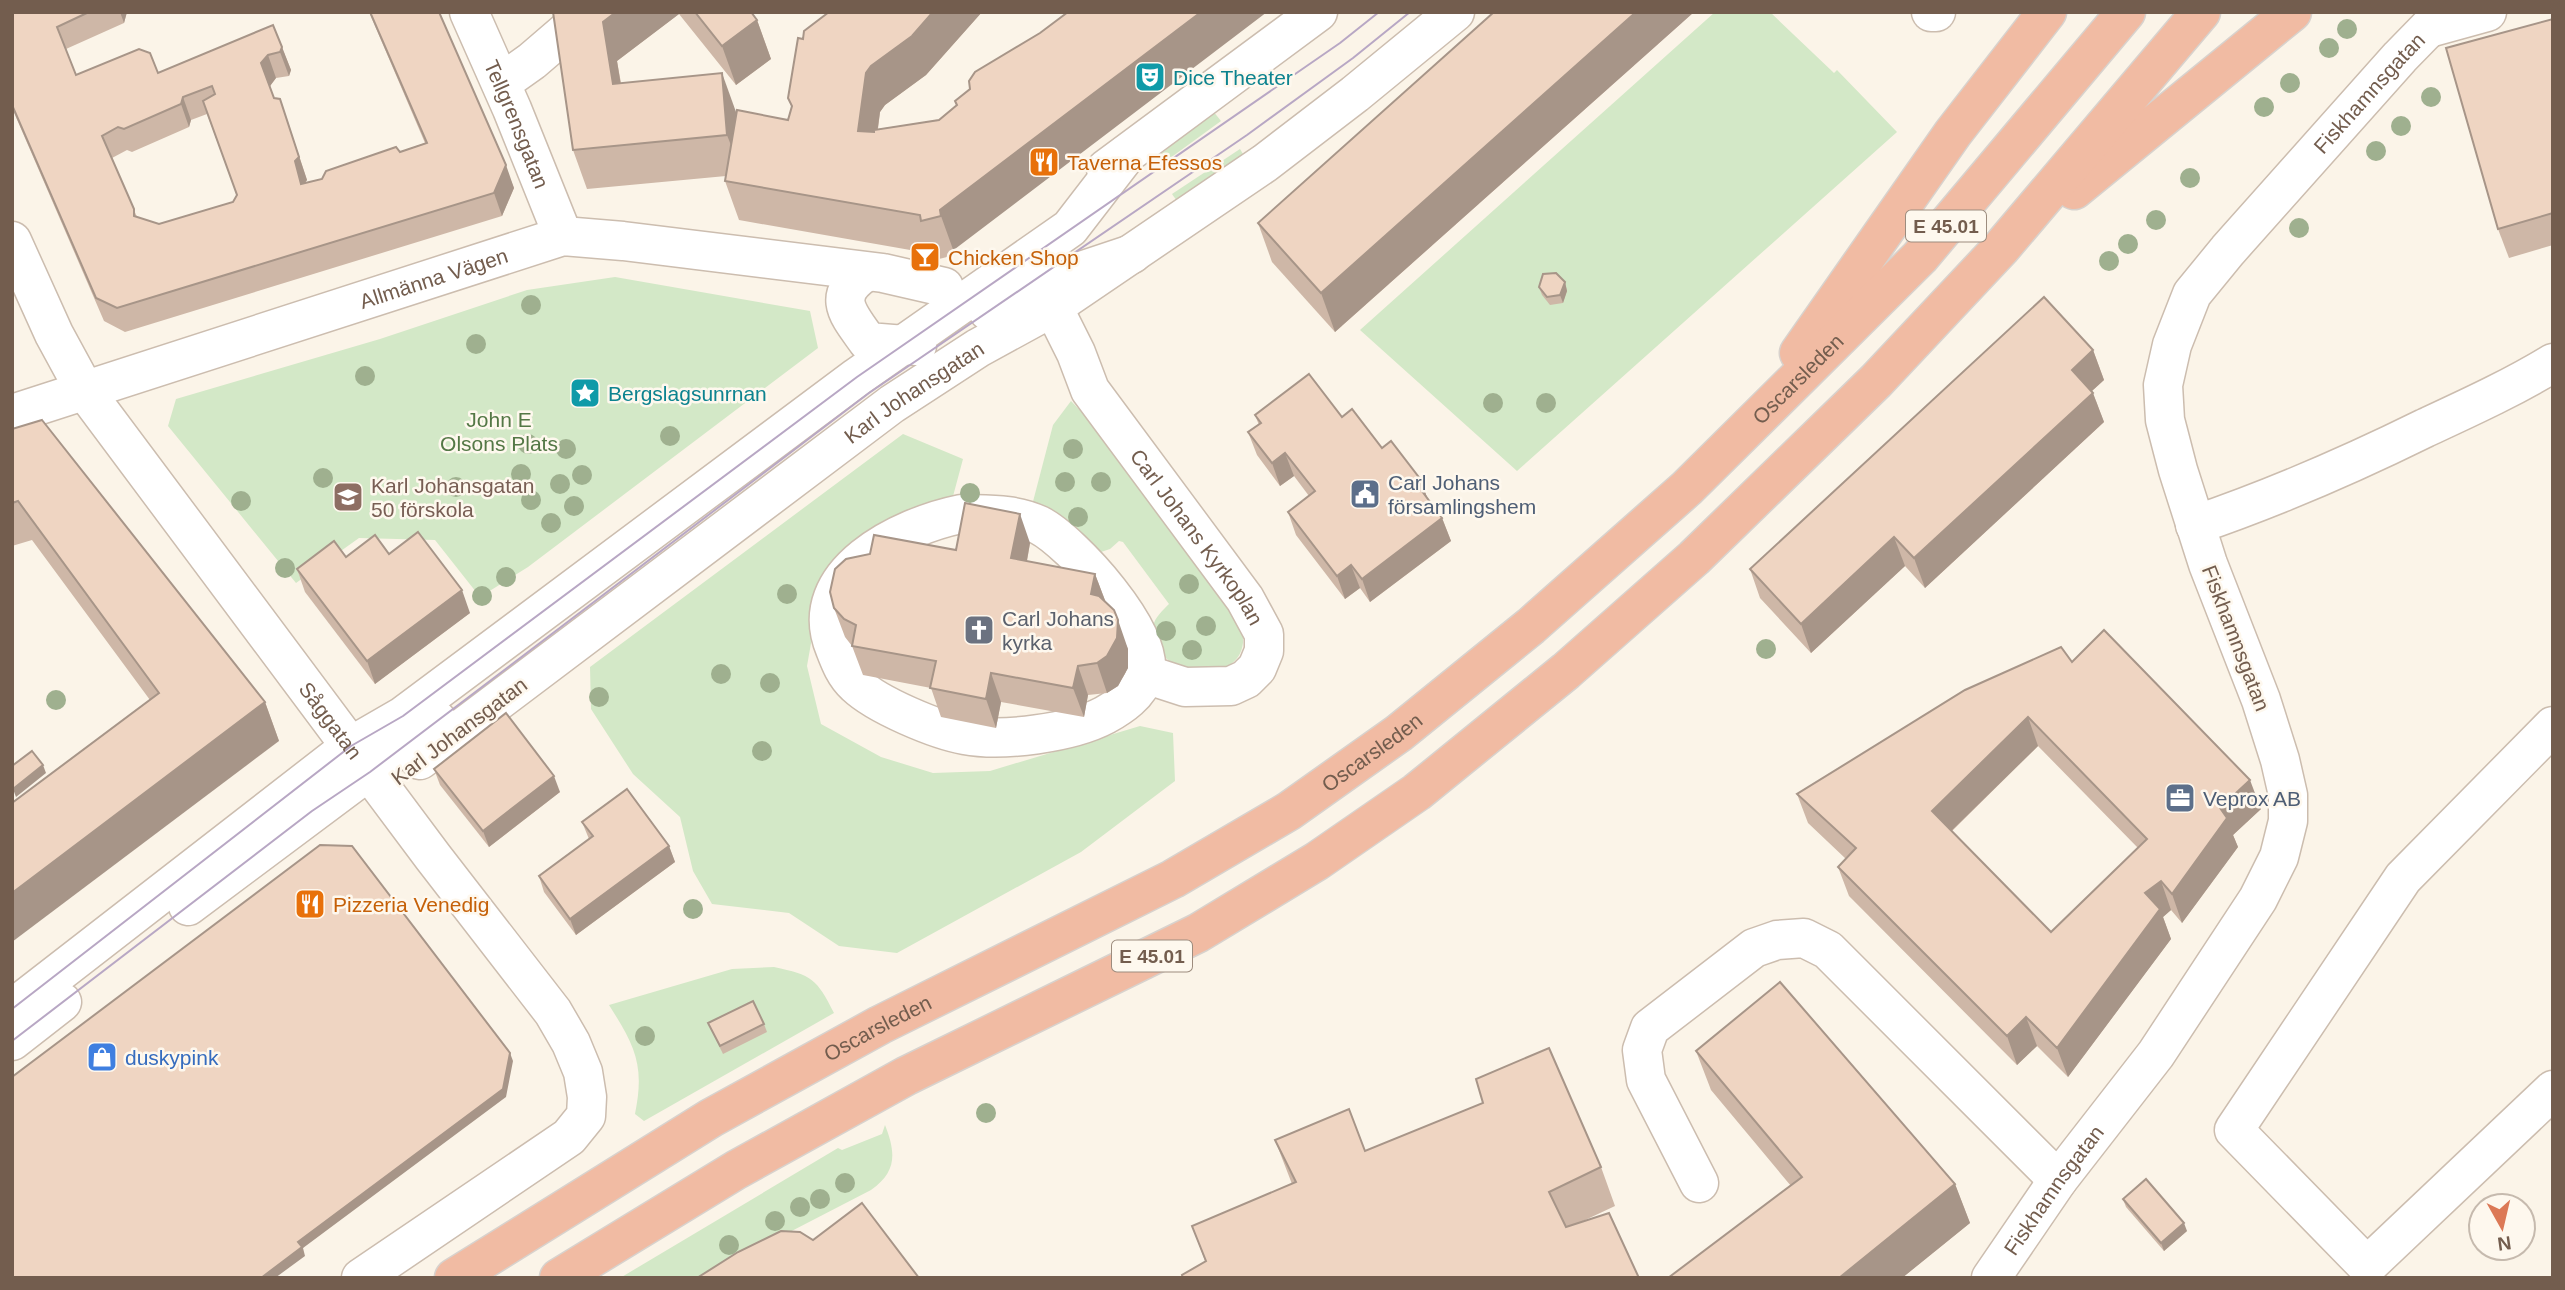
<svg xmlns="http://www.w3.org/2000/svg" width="2565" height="1290" viewBox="0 0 2565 1290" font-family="Arial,sans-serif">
  <rect width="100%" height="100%" fill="#fbf4e8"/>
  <!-- green -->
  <g fill="#d3e8c7">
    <polygon points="1715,12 1770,12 1834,73 1837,70 1897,132 1517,471 1360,330"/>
    <polygon points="1213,111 1221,121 1155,169 1150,163"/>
    <polygon points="1240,149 1246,159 1179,204 1172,194"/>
    <polygon points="615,277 810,311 818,348 528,567 480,597 435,540 359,538 296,583 168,426 176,399 380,339 527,290"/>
    <path d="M1071,401L1094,425L1232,609C1236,617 1243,626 1243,635C1248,692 1144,676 1153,626C1155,617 1163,610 1169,604L1123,542L1119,541L1110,549L1098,553L1030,513L1053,425Z"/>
    <polygon points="903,434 963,459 952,500 816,615 807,666 821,724 881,757 933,773 990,771 1140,726 1173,733 1175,781 1081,852 897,953 839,946 789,913 712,904 693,871 680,817 633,774 591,709 590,667"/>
    <path d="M774,967C812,975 817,979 834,1013L644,1121L635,1114C645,1065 635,1046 609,1005L732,969Z"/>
    <path d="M885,1125C896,1153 897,1172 871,1190L782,1236L714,1278H620L838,1148L842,1150L882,1134Z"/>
  </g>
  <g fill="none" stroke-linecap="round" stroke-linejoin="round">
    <!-- minor casing -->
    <g stroke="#ccbdaf" stroke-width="41">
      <g id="minor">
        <path id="s1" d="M469,12L512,109L563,236"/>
        <polyline points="1931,12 1936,12"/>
        <polyline points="2429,28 2487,12"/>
        <polyline points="501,83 532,61 589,12"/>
        <polyline points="1106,169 1318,12"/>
        <path id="s2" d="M12,241L54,334L85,391L433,857L553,1012L571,1043L583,1072L587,1097L586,1116L569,1137L361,1278"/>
        <path d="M866,272C830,296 848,314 868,342L917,346"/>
        <path id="s3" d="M1053,307L1076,353L1090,390L1245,599L1264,634V651L1257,668L1246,679L1231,686L1185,687L1145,674"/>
        <polyline points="988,311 1015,293 1132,254"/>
        <path id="s4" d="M12,414L563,236L623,241L883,273L944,287"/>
        <path d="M961,514C988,515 1014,513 1039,525C1072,542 1157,635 1145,675C1139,694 1121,706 1105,715C1071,733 1003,742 965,735C936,730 877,705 856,685C845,675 840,662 835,649C803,573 902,526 961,514Z"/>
        <path d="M2195,525C2274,498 2350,465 2425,428C2468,408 2512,388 2553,363"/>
        <polyline points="2553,726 2403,878 2234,1130 2367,1266 2553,1090"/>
        <path id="s5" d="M420,760L892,404L978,348L1053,307L1265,163L1355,94L1455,12"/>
        <polyline points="188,906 437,720"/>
        <polyline points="12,1009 351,746 403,716 857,377 1070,228 1127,154"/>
        <polyline points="12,1041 62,1002"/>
        <polyline points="1699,1183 1646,1080 1642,1050 1650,1028 1754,948 1777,940 1804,938 1828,950 2058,1180"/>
        <path id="s6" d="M1991,1278L2058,1180L2156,1054L2258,899L2279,857L2288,821V795L2280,760L2261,700L2208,564L2178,470L2165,420L2163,385L2172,345L2192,294L2228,250L2400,57L2444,12"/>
      </g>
    </g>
    <!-- highway casing -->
    <g stroke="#d8d2cd" stroke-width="41">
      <g id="highway">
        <polyline points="2074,190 2292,12"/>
        <polyline points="1799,353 1953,133 2047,12"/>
        <path id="s7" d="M454,1278L711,1118L880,1025L1173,879L1289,811L1399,733L1531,626L1687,488L1920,257L2126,12"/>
        <polyline points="559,1278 736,1170 906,1076 1198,933 1317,861 1417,792 1566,671 1694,558 1876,381 2001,248 2201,12"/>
      </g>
    </g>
    <!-- minor -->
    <use href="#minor" stroke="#fff" stroke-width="38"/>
    <!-- highway -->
    <use href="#highway" stroke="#f1bba3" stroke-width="38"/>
    <!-- tram -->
    <g stroke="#b8a7c4" stroke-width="2">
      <polyline points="12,1009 351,746 403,716 857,377 1340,43 1379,12"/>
      <polyline points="12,1041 312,811 370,772 869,393 1247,135 1353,58 1410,12"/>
    </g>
  </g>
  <!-- trees -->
  <g fill="#9fb08f">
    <circle cx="2347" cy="29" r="10"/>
    <circle cx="2329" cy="48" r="10"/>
    <circle cx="2290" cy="83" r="10"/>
    <circle cx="2431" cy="97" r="10"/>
    <circle cx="2264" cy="107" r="10"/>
    <circle cx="2401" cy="126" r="10"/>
    <circle cx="2376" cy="151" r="10"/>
    <circle cx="2190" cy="178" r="10"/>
    <circle cx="2156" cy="220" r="10"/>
    <circle cx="2299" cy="228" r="10"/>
    <circle cx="2128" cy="244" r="10"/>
    <circle cx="2109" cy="261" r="10"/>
    <circle cx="531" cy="305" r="10"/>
    <circle cx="476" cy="344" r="10"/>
    <circle cx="365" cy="376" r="10"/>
    <circle cx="1493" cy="403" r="10"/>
    <circle cx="1546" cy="403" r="10"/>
    <circle cx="670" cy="436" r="10"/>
    <circle cx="528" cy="444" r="10"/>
    <circle cx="566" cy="449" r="10"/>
    <circle cx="1073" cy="449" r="10"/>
    <circle cx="521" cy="474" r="10"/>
    <circle cx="582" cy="475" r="10"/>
    <circle cx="323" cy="478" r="10"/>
    <circle cx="1065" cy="482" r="10"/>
    <circle cx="1101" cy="482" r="10"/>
    <circle cx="560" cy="484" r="10"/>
    <circle cx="456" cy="487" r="10"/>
    <circle cx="970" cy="493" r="10"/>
    <circle cx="531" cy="500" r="10"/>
    <circle cx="241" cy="501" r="10"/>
    <circle cx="574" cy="506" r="10"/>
    <circle cx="1078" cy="517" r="10"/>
    <circle cx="551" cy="523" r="10"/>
    <circle cx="285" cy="568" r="10"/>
    <circle cx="506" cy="577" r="10"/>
    <circle cx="1189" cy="584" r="10"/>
    <circle cx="787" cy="594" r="10"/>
    <circle cx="482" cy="596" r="10"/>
    <circle cx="1206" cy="626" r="10"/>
    <circle cx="1166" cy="631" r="10"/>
    <circle cx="1766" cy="649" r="10"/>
    <circle cx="1192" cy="650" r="10"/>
    <circle cx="721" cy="674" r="10"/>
    <circle cx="770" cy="683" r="10"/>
    <circle cx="599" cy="697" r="10"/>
    <circle cx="56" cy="700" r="10"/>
    <circle cx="762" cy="751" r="10"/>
    <circle cx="693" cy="909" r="10"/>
    <circle cx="645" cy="1036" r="10"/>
    <circle cx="986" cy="1113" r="10"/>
    <circle cx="845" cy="1183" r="10"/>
    <circle cx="820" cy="1199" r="10"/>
    <circle cx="800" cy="1207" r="10"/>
    <circle cx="775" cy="1221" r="10"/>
    <circle cx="729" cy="1245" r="10"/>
  </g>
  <!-- wall -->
  <g fill="#ceb7a7" fill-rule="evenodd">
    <path d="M12,12H127L124,23L66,49L76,75L158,73L273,25L291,70L289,76L276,78L270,86L274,98L280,99L288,122L307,180L304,184L322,179L425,143L369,12H439L514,188L502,216L125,332L104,321L12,108ZM207,114L237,195L233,202L159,224L137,217L112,158L127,150L132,152L189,127L191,120Z"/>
    <polygon points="553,12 751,12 757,20 771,59 736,85 679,14 617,61 621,83 736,113 788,120 792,108 788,98 803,39 829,12 982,12 926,75 885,105 880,112 878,129 939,120 956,106 955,101 970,89 975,72 955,249 955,255 935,260 933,254 739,220 725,181 726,176 587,189 573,150"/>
    <polygon points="1494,12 1694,12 1335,332 1272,262 1258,223"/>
    <polygon points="2553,19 2553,245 2509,258 2498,229"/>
    <polygon points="1565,282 1567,291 1563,303 1550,305 1542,295 1539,287"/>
    <polygon points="2093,350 2104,380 2092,391 2104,422 1925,588 1905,566 1811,653 1760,598 1750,569"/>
    <polygon points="1255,415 1342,417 1382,448 1421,480 1427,498 1442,518 1451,541 1370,602 1360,588 1345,599 1296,535 1288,512 1309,496 1294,476 1280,486 1257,455 1248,432 1259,425"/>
    <polygon points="12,429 265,702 279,741 150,700 32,540 12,546"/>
    <polygon points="1030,543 1027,561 1095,574 1106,603 1128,649 1128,668 1118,686 1107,693 1088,695 1084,717 1001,702 996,728 941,717 931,688 863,675 852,646 845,637 834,608 956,550"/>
    <polygon points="389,554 470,613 375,684 305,592 297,569"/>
    <path d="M2072,662L2261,809L2233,835L2238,847L2182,923L2171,910L2163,917L2171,939L2068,1077L2037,1046L2017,1065L1849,896L1838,867L1846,859L1808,823L1797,794ZM2038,746L2138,848L2051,932L1952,831Z"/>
    <polygon points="434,769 560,792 489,847 440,785"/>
    <polygon points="582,822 669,846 675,862 576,935 544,892 539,876 589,839"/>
    <polygon points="708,1023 764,1024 767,1032 723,1054"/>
    <polygon points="1696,1051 1955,1184 1970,1223 1902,1278 1668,1278 1791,1186 1711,1090"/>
    <polygon points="1275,1140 1365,1151 1601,1167 1615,1206 1583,1221 1639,1278 1205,1261 1192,1226 1292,1184"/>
    <polygon points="2123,1199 2187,1231 2164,1251 2126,1207"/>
  </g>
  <!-- shaded-wall -->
  <g fill="#a79588">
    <polygon points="120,12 127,12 124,23"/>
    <polygon points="616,12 679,12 679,14 617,61 627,123 613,84 603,22"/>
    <polygon points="933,12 982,12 926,75 885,105 880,112 872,170 858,131 866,73 871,66"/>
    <polygon points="1201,12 1267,12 955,249 955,255 941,216 940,210"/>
    <polygon points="1636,12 1694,12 1335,332 1321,293"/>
    <polygon points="757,20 771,59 736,85 722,46"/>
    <polygon points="282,47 291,70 289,76 280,52"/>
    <polygon points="268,55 276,78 270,86 261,63"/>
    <polygon points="722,73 736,112 742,174 727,135"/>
    <polygon points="183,97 191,120 189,127 181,104"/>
    <polygon points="280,99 307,180 304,184 301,184"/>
    <polygon points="506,165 514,188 502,216 494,193"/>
    <polygon points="1565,282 1567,291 1563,303 1560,295"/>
    <polygon points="2093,350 2104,380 2083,399 2072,370"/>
    <polygon points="2093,393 2104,422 1925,588 1914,558"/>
    <polygon points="1285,453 1294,476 1280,486 1272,463"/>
    <polygon points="1421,480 1429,503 1416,483"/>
    <polygon points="1020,514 1030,543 1022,588 1011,558"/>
    <polygon points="1442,518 1451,541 1370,602 1362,579"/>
    <polygon points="1894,537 1905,566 1811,653 1801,624"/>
    <polygon points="1351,565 1360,588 1345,599 1337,576"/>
    <polygon points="1095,574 1106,603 1091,594"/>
    <polygon points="462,590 470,613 375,684 367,661"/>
    <polygon points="1118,620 1128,649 1128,668 1118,686 1107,693 1097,663"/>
    <polygon points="1078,666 1088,695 1084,717 1073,688"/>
    <polygon points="991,673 1001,702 996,728 986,699"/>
    <polygon points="265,702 279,741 12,942 12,893"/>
    <polygon points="2028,717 2038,746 1942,840 1932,811"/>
    <polygon points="43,765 46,773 16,797 13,789"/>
    <polygon points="554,776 560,792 489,847 483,831"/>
    <polygon points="2250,780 2261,809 2233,835 2238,847 2182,923 2172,894 2220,808"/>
    <polygon points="669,846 675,862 576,935 570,919"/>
    <polygon points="2161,881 2171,910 2163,917 2171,939 2068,1077 2057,1048 2145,893"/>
    <polygon points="2026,1017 2037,1046 2017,1065 2007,1036"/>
    <polygon points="510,1053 513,1061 506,1097 303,1248 305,1256 275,1278 261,1278 298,1242"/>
    <polygon points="1955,1184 1970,1223 1902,1278 1839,1278"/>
    <polygon points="2184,1223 2187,1231 2164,1251 2161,1243"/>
  </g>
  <!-- building -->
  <g fill="#efd5c2" stroke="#a79588" stroke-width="2" fill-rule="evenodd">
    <path d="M12,12H89L57,27L76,75L139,49L150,53L158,73L273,25L282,47L280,52L268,55L261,63L274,98L280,99L299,157L295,161L301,184L322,179L326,171L396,147L400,152L427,143L370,12H439L506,165L494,193L117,308L96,298L12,105ZM212,86L215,94L203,101L237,195L233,202L159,224L134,216V209L102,136L118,127L124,129L181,104L183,97Z"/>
    <polygon points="553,12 616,12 603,22 613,84 722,73 727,135 573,150"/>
    <polygon points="695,12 751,12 757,20 722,46"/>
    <polygon points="829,12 933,12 912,36 871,66 866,73 858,131 874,132 874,130 939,120 957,105 955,101 970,89 969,81 975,72 1040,33 1068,12 1201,12 940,210 941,216 921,221 920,215 725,181 737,110 788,120 792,106 788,98 798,38 803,39 804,31"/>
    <polygon points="1494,12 1636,12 1321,293 1258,223"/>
    <polygon points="2553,19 2553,213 2498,229 2446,48"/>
    <polygon points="1556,273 1565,282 1560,295 1547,297 1539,287 1543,274"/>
    <polygon points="2044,297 2093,350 2072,370 2093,393 1914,558 1894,537 1801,624 1750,569"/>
    <polygon points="1309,374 1342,417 1352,409 1382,448 1391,441 1421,480 1416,483 1442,518 1362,579 1351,565 1337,576 1288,512 1315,491 1285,453 1272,463 1248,432 1261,423 1255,415"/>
    <polygon points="42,420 265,702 12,893 12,803 159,693 18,501 12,503 12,429"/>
    <polygon points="965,503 1020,514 1011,558 1095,574 1091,594 1099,596 1114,610 1118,620 1117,638 1107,656 1097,663 1078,666 1073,688 991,673 986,699 930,688 936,661 852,646 856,625 844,619 834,608 830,592 835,569 846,559 870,554 874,535 956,550"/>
    <polygon points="418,532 462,590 367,661 297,569 334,541 346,557 375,535 389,554"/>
    <path d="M2104,630L2250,780L2220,808L2227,818L2172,894L2161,881L2145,893L2160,909L2057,1048L2026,1017L2007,1036L1838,867L1856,848L1797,794L1965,690L2061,647L2072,662ZM2028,717L2147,839L2051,932L1932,811Z"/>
    <polygon points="506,713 554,776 483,831 434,769"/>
    <polygon points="32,751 43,765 13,789 12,766"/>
    <polygon points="627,789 669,846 570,919 539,876 593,836 582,822"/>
    <polygon points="320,845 352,846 510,1053 503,1089 298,1242 302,1247 261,1278 12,1278 12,1077"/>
    <polygon points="1780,982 1955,1184 1839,1278 1668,1278 1802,1177 1696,1051"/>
    <polygon points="753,1001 764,1024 720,1046 708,1023"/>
    <polygon points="1549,1048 1601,1167 1549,1192 1566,1227 1609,1213 1639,1278 1183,1278 1182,1275 1206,1261 1192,1226 1296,1182 1275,1140 1349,1109 1365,1151 1483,1103 1476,1079"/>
    <polygon points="2146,1179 2184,1223 2161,1243 2123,1199"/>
    <polygon points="862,1203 919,1278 697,1278 738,1252 781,1231 800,1232 813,1240"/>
  </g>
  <!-- icons -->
  <defs>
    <g id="theatre-square" transform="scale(1.575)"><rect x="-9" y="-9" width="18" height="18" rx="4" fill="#0f9aa8" stroke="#fef8ee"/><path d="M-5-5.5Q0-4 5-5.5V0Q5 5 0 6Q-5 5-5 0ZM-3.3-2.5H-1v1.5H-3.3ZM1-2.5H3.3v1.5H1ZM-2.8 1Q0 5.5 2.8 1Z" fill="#fff"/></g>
    <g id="restaurant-square" transform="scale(1.575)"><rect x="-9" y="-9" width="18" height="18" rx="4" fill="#e8710a" stroke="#fef8ee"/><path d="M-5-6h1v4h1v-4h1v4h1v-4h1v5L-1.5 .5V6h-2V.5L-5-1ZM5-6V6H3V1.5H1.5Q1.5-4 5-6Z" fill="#fff"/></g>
    <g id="bar-square" transform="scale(1.575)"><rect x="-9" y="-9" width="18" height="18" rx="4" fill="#e8710a" stroke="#fef8ee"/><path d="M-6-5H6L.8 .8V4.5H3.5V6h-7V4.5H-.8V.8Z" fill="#fff"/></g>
    <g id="sight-square" transform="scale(1.575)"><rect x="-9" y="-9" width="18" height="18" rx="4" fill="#0f9aa8" stroke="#fef8ee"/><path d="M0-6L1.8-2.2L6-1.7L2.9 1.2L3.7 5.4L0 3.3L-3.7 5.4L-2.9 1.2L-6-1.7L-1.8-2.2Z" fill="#fff"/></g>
    <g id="civic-square" transform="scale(1.575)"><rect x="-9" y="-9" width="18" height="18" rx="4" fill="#5c6f8a" stroke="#fef8ee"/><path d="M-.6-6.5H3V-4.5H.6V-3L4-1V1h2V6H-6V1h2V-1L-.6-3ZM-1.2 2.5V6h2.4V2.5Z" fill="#fff"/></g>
    <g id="school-square" transform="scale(1.575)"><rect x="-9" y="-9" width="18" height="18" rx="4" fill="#8d6e63" stroke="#fef8ee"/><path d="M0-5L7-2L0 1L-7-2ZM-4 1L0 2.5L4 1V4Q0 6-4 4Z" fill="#fff"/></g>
    <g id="church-square" transform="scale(1.575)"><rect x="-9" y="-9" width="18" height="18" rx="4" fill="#6b7280" stroke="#fef8ee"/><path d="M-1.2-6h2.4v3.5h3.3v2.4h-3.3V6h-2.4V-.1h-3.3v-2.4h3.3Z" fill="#fff"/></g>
    <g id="office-square" transform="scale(1.575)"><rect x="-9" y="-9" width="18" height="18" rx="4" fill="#5c6f8a" stroke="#fef8ee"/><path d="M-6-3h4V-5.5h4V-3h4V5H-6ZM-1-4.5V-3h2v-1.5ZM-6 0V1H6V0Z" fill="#fff"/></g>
    <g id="shop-square" transform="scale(1.575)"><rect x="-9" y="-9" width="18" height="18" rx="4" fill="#3f7fe0" stroke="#fef8ee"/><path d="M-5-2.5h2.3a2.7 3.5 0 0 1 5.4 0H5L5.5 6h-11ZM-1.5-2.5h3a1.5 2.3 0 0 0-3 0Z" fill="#fff"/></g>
  </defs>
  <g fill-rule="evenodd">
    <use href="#theatre-square" x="1150" y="77"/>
    <use href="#restaurant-square" x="1044" y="162"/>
    <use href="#bar-square" x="925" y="257"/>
    <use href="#sight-square" x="585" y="393"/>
    <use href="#civic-square" x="1365" y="494"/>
    <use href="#school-square" x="348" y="497"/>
    <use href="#church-square" x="979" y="630"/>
    <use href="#office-square" x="2180" y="798"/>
    <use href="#restaurant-square" x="310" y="904"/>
    <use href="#shop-square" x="102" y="1057"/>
  </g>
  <g text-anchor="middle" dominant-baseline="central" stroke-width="5" stroke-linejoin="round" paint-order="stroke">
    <!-- shield labels -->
    <g fill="#fef8ee" stroke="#9d8c7e" stroke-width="2">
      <rect x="1906" y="210.5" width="80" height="31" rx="5"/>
      <rect x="1112" y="940.5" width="80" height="31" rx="5"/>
    </g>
    <g font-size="19" font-weight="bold" fill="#735d4e">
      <text x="1946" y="226">E 45.01</text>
      <text x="1152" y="956">E 45.01</text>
    </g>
    <!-- culture labels -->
    <g font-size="21" fill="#0d838f" stroke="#fef8ee" text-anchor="start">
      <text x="1173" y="77">Dice Theater</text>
      <text x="608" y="393">Bergslagsunrnan</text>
    </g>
    <!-- street labels -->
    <g font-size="21" fill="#735d4e" stroke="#fef8ee">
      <text stroke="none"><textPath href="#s6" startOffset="1368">Fiskhamnsgatan</textPath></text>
      <text stroke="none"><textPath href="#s1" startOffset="122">Tellgrensgatan</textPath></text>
      <text stroke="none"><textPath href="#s4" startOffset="443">Allmänna Vägen</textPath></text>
      <text stroke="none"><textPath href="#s7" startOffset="1626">Oscarsleden</textPath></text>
      <text stroke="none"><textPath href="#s5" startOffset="616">Karl Johansgatan</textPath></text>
      <text stroke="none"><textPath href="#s3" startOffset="273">Carl Johans Kyrkoplan</textPath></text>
      <text transform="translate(2236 638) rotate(69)">Fiskhamnsgatan</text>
      <text stroke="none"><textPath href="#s2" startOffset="578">Såggatan</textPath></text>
      <text transform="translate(459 731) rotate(-37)">Karl Johansgatan</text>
      <text stroke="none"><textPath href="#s7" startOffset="1059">Oscarsleden</textPath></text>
      <text stroke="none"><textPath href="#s7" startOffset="492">Oscarsleden</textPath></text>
      <text stroke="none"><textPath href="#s6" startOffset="108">Fiskhamnsgatan</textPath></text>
    </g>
    <!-- food labels -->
    <g font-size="21" fill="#c56008" stroke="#fef8ee" text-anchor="start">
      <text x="1067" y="162">Taverna Efessos</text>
      <text x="948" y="257">Chicken Shop</text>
      <text x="333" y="904">Pizzeria Venedig</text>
    </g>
    <!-- park labels -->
    <g font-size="21" fill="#547846" stroke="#fef8ee">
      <text x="499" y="419">John E<tspan x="499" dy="24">Olsons Plats</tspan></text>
    </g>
    <!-- service labels -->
    <g font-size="21" fill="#4e5e75" stroke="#fef8ee" text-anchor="start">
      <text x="1388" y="482">Carl Johans<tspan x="1388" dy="24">församlingshem</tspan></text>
      <text x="2203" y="798">Veprox AB</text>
    </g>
    <!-- education labels -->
    <g font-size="21" fill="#785e54" stroke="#fef8ee" text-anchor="start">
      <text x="371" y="485">Karl Johansgatan<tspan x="371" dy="24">50 förskola</tspan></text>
    </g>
    <!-- worship labels -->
    <g font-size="21" fill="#5b616d" stroke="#fef8ee" text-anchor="start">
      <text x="1002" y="618">Carl Johans<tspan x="1002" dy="24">kyrka</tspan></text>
    </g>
    <!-- shop labels -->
    <g font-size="21" fill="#366cbe" stroke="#fef8ee" text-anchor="start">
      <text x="125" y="1057">duskypink</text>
    </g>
  </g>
  <!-- border -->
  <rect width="2565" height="1290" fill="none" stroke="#735d4e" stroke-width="28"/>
  <!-- north arrow -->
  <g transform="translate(2502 1227) rotate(172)"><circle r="33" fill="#fef8ee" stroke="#c6baae" stroke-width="2"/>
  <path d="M0-5L12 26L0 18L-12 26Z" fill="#dc7956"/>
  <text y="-10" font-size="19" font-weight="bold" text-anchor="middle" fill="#735d4e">N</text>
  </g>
</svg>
